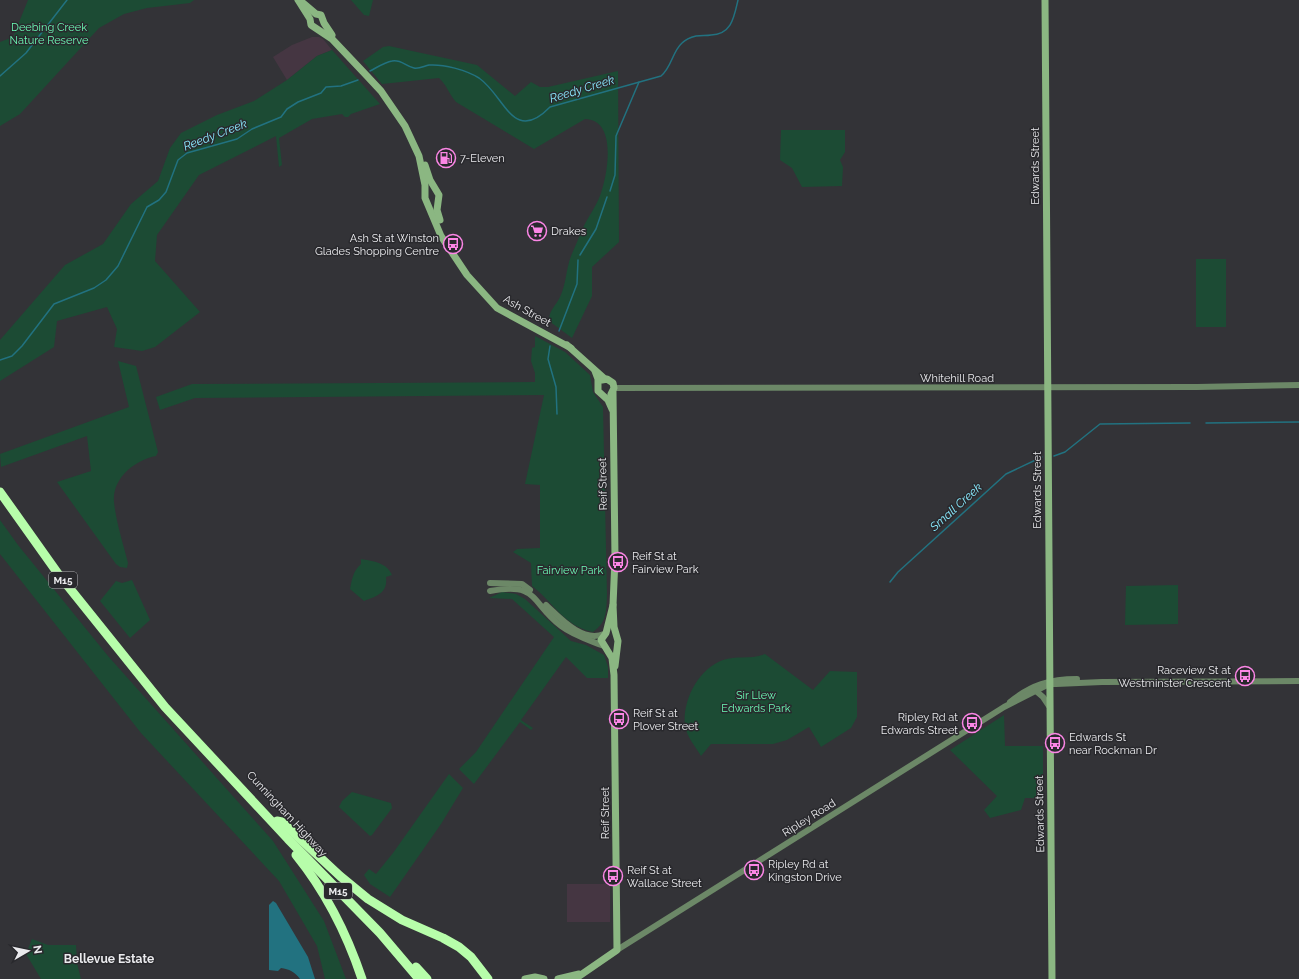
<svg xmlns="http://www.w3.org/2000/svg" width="1299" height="979" viewBox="0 0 1299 979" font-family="Raleway,sans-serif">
  <rect width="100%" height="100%" fill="#333337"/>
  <!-- education -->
  <g fill="#453642">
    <polygon points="312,37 319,37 323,39 332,50 317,56 287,80 273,57 292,45"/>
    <rect x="567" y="884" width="43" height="38"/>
  </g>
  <!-- green -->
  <g fill="#1c4b34">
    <polygon points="28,0 194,0 190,3 147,8 124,14 99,28 20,114 0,126 0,42 13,37"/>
    <polygon points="351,0 373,0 369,16 364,15"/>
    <path d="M389,46L477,65L515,96L531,82L540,87H548L618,71L619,242L592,267V296L572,338L549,321C549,310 555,307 560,297C566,285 566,269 571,256C575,247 579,237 583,228C588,217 597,205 601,193C608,172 617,120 585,119L534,149L456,102C449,94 446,84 439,78L382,84L363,61L383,47Z"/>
    <polygon points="332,50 380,104 351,114 348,117 345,117 342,114 312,119 279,138 282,165 279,167 276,136 199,175 157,235 155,261 200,312 155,347 142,351 114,347 117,329 107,307 57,321 54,347 0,381 0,340 65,265 103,244 131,204 158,181 170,148 181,133 217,115 254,101 287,80 317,56"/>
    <polygon points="781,130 845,130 845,152 840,160 843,167 842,186 802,187 792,168 780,160"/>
    <rect x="1196" y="259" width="30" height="68"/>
    <path d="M535,336L565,352L590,375L593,392L603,407L607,596C606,612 607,622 593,632C564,626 554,603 532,586L531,563L513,552L517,549L540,548V485L525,484L544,395L195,398L160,410L156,397L192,384L535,382V373L531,361L532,348L535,347Z"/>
    <path d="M118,361L136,366L158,452L156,456C135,460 112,478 114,502C116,522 123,543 128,563L127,568L120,567L116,564L57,482L91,471L87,436L1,467L0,454L129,407Z"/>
    <polygon points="0,520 18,545 108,656 273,841 324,921 346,979 325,979 317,946 279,881 141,733 0,554"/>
    <path d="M361,559C374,561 387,563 392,575L386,577C388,593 377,596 364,601L350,589C352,579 353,571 361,564Z"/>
    <polygon points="132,580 150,620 130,638 100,601 116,581 122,583"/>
    <polygon points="1178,585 1178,624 1125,625 1126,586"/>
    <polygon points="502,592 516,594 525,599 571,641 586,645 604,655 608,667 608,678 587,678 566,657 521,720 533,728 531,730 520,722 474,784 459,769 476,752 554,637 512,599 489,598"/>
    <path d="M765,654L813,690L830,671L857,672V717L851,728L821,747L809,727L787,740L773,744H711L701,756C695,746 687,737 685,726C682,701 698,669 723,660C736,655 750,660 765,654Z"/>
    <polygon points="1004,715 1005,746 1043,746 1043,798 1025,798 1021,810 990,818 984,810 997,796 950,750"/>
    <polygon points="449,774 463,788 441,824 390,897 370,884 364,875 369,869 376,874 393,853"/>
    <polygon points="352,792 391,803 392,808 372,835 370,836 339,807 342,801"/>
    <polygon points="32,939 48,945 76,945 77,963 81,979 41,979 26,954"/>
  </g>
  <!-- water -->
  <path fill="#227280" d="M273,901L276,903L308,957L315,979H300C295,972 289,969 281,968L278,971L269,970V905Z"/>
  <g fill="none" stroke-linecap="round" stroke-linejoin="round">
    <!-- stream -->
    <g stroke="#227280" stroke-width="1.5">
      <path d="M370,71C376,68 385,62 392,61C401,59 405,66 414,68C419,69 424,66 429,65C444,64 466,70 479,78C505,96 513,145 550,107L661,76C672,67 672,52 682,43C686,39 692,37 696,36C702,35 706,36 711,35C732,34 734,17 738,0"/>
      <polyline points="0,76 26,53 67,0"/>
      <polyline points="610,191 615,175 616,136 639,82"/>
      <polyline points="580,255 596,229 607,197"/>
      <polyline points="559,331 577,284 578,260"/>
      <polyline points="550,346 548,359 556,387 557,414"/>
      <polyline points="0,360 12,356 22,346 54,304 94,288 106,280 118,266 147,207 159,200 166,192 178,160 187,153 237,139 252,129 281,117 287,109 298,102 321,93 326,87 341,86 358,80"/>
      <polyline points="1206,423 1299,422"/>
      <polyline points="1054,456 1065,452 1100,424 1190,423"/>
      <polyline points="890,582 898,572 1006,474 1042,457"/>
    </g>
    <!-- tertiary -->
    <g stroke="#6c8867" stroke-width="6">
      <polyline points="614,388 1197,387 1299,385"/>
      <polyline points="490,583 522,584 530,590"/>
      <path d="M490,591C539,582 530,602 561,626C574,636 589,640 604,646"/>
      <path d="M546,605C560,618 582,643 604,634"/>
      <polyline points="1036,691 1043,697 1049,706"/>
      <path d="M1010,702C1031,685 1050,679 1077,679"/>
      <polyline points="617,950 1004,707 1049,684 1056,684 1102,682 1299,681"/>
    </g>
    <!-- secondary -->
    <g stroke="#8bb782" stroke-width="7">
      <polyline points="298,0 310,19 311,25 332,39 367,76 381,91 405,126 419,156 425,185 425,198 441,236 467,275 497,308 571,348"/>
      <polyline points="1045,0 1052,979"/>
      <polyline points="303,3 316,14 321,15 324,23 332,35"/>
      <polyline points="425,165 430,180 439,195 437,210 440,220"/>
      <polyline points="567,345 605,379"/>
      <polyline points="595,371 598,379 598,391 608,400 612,409"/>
      <polyline points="602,380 607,379 613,383 614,388 611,394"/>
      <polyline points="613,392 615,558 613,605 614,627 618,641 615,666"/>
      <polyline points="525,979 535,977 544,979"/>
      <polyline points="558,979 579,974"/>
      <polyline points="575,979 617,950 614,675 612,658 601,640 606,633 613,605"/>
    </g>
    <!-- motorway -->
    <g stroke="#b7fdaa" stroke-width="9">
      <polyline points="0,492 59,575 165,707 288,839 380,933 419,979"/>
      <polyline points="277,821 282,822 340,876 368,899 402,920 443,938 459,947 471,957 488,979"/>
      <path d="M296,855C326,892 347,934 362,979"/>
      <polyline points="416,967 427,979"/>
    </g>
  </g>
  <!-- icons -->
  <defs>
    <g id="fuel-ring" transform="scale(1)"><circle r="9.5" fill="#29292d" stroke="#fb86e5" stroke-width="1.5"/><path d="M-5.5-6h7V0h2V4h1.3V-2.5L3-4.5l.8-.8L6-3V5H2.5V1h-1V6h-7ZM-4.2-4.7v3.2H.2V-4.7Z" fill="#fb86e5"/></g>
    <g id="supermarket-ring" transform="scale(1)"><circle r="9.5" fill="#29292d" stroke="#fb86e5" stroke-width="1.5"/><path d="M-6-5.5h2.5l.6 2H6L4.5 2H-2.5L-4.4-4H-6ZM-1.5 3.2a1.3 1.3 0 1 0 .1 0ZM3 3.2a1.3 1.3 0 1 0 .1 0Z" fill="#fb86e5"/></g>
    <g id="bus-ring" transform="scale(1)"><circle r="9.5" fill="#29292d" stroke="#fb86e5" stroke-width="1.5"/><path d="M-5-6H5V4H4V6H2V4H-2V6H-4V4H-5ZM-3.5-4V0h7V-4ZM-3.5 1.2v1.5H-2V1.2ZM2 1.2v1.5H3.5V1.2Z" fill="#fb86e5"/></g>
  </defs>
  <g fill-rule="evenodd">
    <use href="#fuel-ring" x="446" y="158"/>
    <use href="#supermarket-ring" x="537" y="231"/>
    <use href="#bus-ring" x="453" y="244"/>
    <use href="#bus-ring" x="618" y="562"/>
    <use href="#bus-ring" x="1245" y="676"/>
    <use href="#bus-ring" x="619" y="719"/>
    <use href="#bus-ring" x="972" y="723"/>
    <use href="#bus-ring" x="1055" y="743"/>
    <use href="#bus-ring" x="754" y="870"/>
    <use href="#bus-ring" x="613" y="876"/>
  </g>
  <g text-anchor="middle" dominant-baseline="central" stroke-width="3" stroke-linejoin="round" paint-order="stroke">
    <!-- shield labels -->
    <g fill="#29292d" stroke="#b0b0b3" stroke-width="1">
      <rect x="49" y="572" width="28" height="16" rx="3"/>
      <rect x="324" y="883" width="28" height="16" rx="3"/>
    </g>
    <g font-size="10" font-weight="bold" fill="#eaeaed">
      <text x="63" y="580">M15</text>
      <text x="338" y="891">M15</text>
    </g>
    <!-- park labels -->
    <g font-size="11" fill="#6cfcb6" stroke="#29292d">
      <text x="49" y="27">Deebing Creek<tspan x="49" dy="13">Nature Reserve</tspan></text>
      <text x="570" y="570">Fairview Park</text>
      <text x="756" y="695">Sir Llew<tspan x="756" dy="13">Edwards Park</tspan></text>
    </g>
    <!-- poi labels -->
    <g font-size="11" fill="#eaeaed" stroke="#29292d" text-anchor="start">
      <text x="460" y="158">7-Eleven</text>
      <text x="551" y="231">Drakes</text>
      <text x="439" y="238" text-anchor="end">Ash St at Winston<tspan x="439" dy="13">Glades Shopping Centre</tspan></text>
      <text x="632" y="556">Reif St at<tspan x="632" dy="13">Fairview Park</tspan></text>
      <text x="1231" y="670" text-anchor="end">Raceview St at<tspan x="1231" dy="13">Westminster Crescent</tspan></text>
      <text x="633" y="713">Reif St at<tspan x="633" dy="13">Plover Street</tspan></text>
      <text x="958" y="717" text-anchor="end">Ripley Rd at<tspan x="958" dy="13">Edwards Street</tspan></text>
      <text x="1069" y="737">Edwards St<tspan x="1069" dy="13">near Rockman Dr</tspan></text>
      <text x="768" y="864">Ripley Rd at<tspan x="768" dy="13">Kingston Drive</tspan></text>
      <text x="627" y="870">Reif St at<tspan x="627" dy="13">Wallace Street</tspan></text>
    </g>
    <!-- street labels -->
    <g font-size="11" fill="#eaeaed" stroke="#29292d">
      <text transform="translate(1035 166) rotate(-90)">Edwards Street</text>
      <text transform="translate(527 311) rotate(29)">Ash Street</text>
      <text x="957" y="378">Whitehill Road</text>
      <text transform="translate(603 484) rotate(-91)">Reif Street</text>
      <text transform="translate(1037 490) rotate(-90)">Edwards Street</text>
      <text transform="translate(605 813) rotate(-90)">Reif Street</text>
      <text transform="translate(287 814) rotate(47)">Cunningham Highway</text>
      <text transform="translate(1040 814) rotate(-91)">Edwards Street</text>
      <text transform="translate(809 818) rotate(-32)">Ripley Road</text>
    </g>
    <!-- water labels -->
    <g font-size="12" font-style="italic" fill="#8aebff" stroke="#29292d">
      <text transform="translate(582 89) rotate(-17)">Reedy Creek</text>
      <text transform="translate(215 135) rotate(-21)">Reedy Creek</text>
      <text transform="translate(956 507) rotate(-42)">Small Creek</text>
    </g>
    <!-- neighbourhood labels -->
    <g font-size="12" font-weight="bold" fill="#eaeaed" stroke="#29292d">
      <text x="109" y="959">Bellevue Estate</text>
    </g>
  </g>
  <!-- north arrow -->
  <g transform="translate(28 951) rotate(81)" stroke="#29292d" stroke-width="3" paint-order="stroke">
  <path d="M0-3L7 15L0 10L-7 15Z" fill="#eaeaed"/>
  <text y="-6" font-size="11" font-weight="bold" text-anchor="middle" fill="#eaeaed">N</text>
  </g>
</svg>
